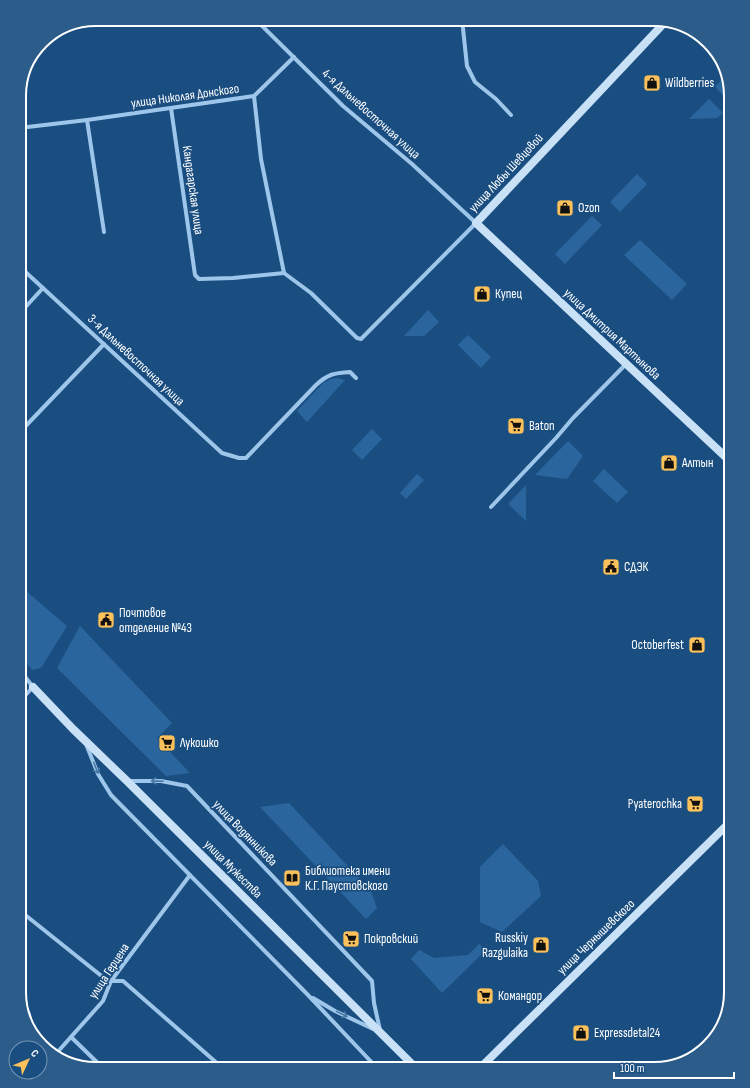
<svg xmlns="http://www.w3.org/2000/svg" width="750" height="1088" viewBox="0 0 750 1088" font-family="'Sofia Sans Condensed',sans-serif">
  <rect width="100%" height="100%" fill="#1a4e80"/>
  <!-- green -->
  <g fill="#2a669d">
    <polygon points="726,75 731,95 727,99 715,87"/>
    <polygon points="709,99 723,113 717,118 689,119"/>
    <polygon points="637,174 647,184 620,212 610,202"/>
    <polygon points="592,216 602,225 565,264 555,254"/>
    <polygon points="640,240 687,284 672,300 624,255"/>
    <polygon points="428,310 439,322 424,336 404,336"/>
    <polygon points="468,335 491,357 481,368 458,345"/>
    <polygon points="337,378 345,380 307,422 297,411 323,383 331,379"/>
    <polygon points="372,429 382,439 362,460 352,450"/>
    <polygon points="568,441 583,456 567,479 535,475"/>
    <polygon points="604,469 628,492 617,503 593,481"/>
    <polygon points="417,474 424,480 406,499 400,493"/>
    <polygon points="526,485 526,521 508,504"/>
    <polygon points="19,585 67,626 41,668 32,670 19,654"/>
    <polygon points="80,626 172,723 157,738 190,773 166,776 57,668"/>
    <polygon points="289,803 371,891 377,908 366,919 260,807"/>
    <polygon points="503,844 538,881 541,896 502,932 480,922 480,867"/>
    <polygon points="479,944 486,950 442,993 411,959 419,950 434,958 468,955"/>
  </g>
  <g fill="none" stroke-linecap="round" stroke-linejoin="round">
    <!-- street -->
    <g stroke="#9ec6ea" stroke-width="4">
      <polyline points="462,19 467,66 475,82 496,99 511,115"/>
      <polyline points="123,25 152,21 154,19"/>
      <polyline points="254,96 261,159 284,273 311,293 357,338 361,339 476,223 412,164 343,106 255,19"/>
      <polyline points="171,108 195,275 199,279 233,278 284,273"/>
      <polyline points="87,120 104,232"/>
      <polyline points="19,128 87,120 254,96 294,57"/>
      <path d="M19,266L222,453L239,458H246L316,385C328,374 334,373 350,372L356,378"/>
      <polyline points="19,314 43,288"/>
      <polyline points="19,433 104,344"/>
      <polyline points="491,507 556,438 573,418 626,364"/>
      <polyline points="19,702 33,687 19,669"/>
      <polyline points="86,744 98,774 111,795 308,995 378,1069"/>
      <polyline points="128,781 161,781 187,786 372,981 374,1003 380,1030"/>
      <polyline points="19,910 104,978 111,981 123,981 218,1064 224,1069"/>
      <polyline points="313,998 335,1011 373,1029"/>
      <path d="M22,1005C29,1011 32,1017 28,1025"/>
      <polyline points="71,1037 104,1069"/>
      <polyline points="54,1056 103,1001 111,981 190,875"/>
    </g>
    <!-- secondary -->
    <g stroke="#c9e1f7" stroke-width="8">
      <polyline points="666,21 476,223 731,462"/>
      <polyline points="33,687 73,729 127,781 417,1069"/>
      <polyline points="479,1069 731,821"/>
    </g>
  </g>
  <!-- one-way arrows -->
  <defs><path id="oneway-shaft" d="M-6 0H5M1.5-3L5.5 0L1.5 3" fill="none" stroke-width="1.6" stroke-linecap="round" stroke-linejoin="round"/></defs>
  <g stroke="#4878a5">
    <use href="#oneway-shaft" transform="translate(96 768) rotate(68)"/>
    <use href="#oneway-shaft" transform="translate(157 781) rotate(-178)"/>
    <use href="#oneway-shaft" transform="translate(342 1014) rotate(26)"/>
  </g>
  <!-- icons -->
  <defs>
    <g id="shop-square" transform="scale(0.9)"><rect x="-9" y="-9" width="18" height="18" rx="4" fill="#fcc15a" stroke="#1a4e80"/><path d="M-5-2.5h2.3a2.7 3.5 0 0 1 5.4 0H5L5.5 6h-11ZM-1.5-2.5h3a1.5 2.3 0 0 0-3 0Z" fill="#111"/></g>
    <g id="supermarket-square" transform="scale(0.9)"><rect x="-9" y="-9" width="18" height="18" rx="4" fill="#fcc15a" stroke="#1a4e80"/><path d="M-6-5.5h2.5l.6 2H6L4.5 2H-2.5L-4.4-4H-6ZM-1.5 3.2a1.3 1.3 0 1 0 .1 0ZM3 3.2a1.3 1.3 0 1 0 .1 0Z" fill="#111"/></g>
    <g id="civic-square" transform="scale(0.9)"><rect x="-9" y="-9" width="18" height="18" rx="4" fill="#fcc15a" stroke="#1a4e80"/><path d="M-.6-6.5H3V-4.5H.6V-3L4-1V1h2V6H-6V1h2V-1L-.6-3ZM-1.2 2.5V6h2.4V2.5Z" fill="#111"/></g>
    <g id="library-square" transform="scale(0.9)"><rect x="-9" y="-9" width="18" height="18" rx="4" fill="#fcc15a" stroke="#1a4e80"/><path d="M-6-4Q-3-5.5-.7-3.5V5Q-3 3-6 4ZM6-4Q3-5.5 .7-3.5V5Q3 3 6 4Z" fill="#111"/></g>
  </defs>
  <g fill-rule="evenodd">
    <use href="#shop-square" x="652" y="83"/>
    <use href="#shop-square" x="565" y="208"/>
    <use href="#shop-square" x="482" y="294"/>
    <use href="#supermarket-square" x="516" y="426"/>
    <use href="#shop-square" x="669" y="463"/>
    <use href="#civic-square" x="611" y="567"/>
    <use href="#civic-square" x="106" y="620"/>
    <use href="#shop-square" x="697" y="645"/>
    <use href="#supermarket-square" x="167" y="743"/>
    <use href="#supermarket-square" x="695" y="804"/>
    <use href="#library-square" x="292" y="878"/>
    <use href="#supermarket-square" x="351" y="939"/>
    <use href="#shop-square" x="541" y="945"/>
    <use href="#supermarket-square" x="485" y="996"/>
    <use href="#shop-square" x="581" y="1033"/>
  </g>
  <g text-anchor="middle" dominant-baseline="central" stroke-width="3.5" stroke-linejoin="round" paint-order="stroke">
    <!-- poi labels -->
    <g font-size="13" fill="#fff" stroke="#1a4e80" text-anchor="start">
      <text x="665" y="83">Wildberries</text>
      <text x="578" y="208">Ozon</text>
      <text x="495" y="294">Купец</text>
      <text x="529" y="426">Baton</text>
      <text x="682" y="463">Алтын</text>
      <text x="624" y="567">СДЭК</text>
      <text x="119" y="613">Почтовое<tspan x="119" dy="15">отделение №43</tspan></text>
      <text x="684" y="645" text-anchor="end">Octoberfest</text>
      <text x="180" y="743">Лукошко</text>
      <text x="682" y="804" text-anchor="end">Pyaterochka</text>
      <text x="305" y="871">Библиотека имени<tspan x="305" dy="15">К.Г. Паустовского</tspan></text>
      <text x="528" y="938" text-anchor="end">Russkiy<tspan x="528" dy="15">Razgulaika</tspan></text>
      <text x="364" y="939">Покровский</text>
      <text x="498" y="996">Командор</text>
      <text x="594" y="1033">Expressdetal24</text>
    </g>
    <!-- street labels -->
    <g font-size="13" fill="#fff" stroke="#1a4e80">
      <text transform="translate(185 96) rotate(-8)">улица Николая Донского</text>
      <text transform="translate(371 114) rotate(42)">4-я Дальневосточная улица</text>
      <text transform="translate(506 173) rotate(-47)">улица Любы Шевцовой</text>
      <text transform="translate(193 190) rotate(82)">Кандагарская улица</text>
      <text transform="translate(612 334) rotate(43)">улица Дмитрия Мартынова</text>
      <text transform="translate(136 360) rotate(43)">3-я Дальневосточная улица</text>
      <text transform="translate(245 833) rotate(46)">улица Водянникова</text>
      <text transform="translate(233 869) rotate(45)">улица Мужества</text>
      <text transform="translate(596 937) rotate(-44)">улица Чернышевского</text>
      <text transform="translate(109 971) rotate(-57)">улица Герцена</text>
    </g>
  </g>
  <!-- crop -->
  <path d="M0 0H750V1088H0ZM96 26H654A70 70 0 0 1 724 96V992A70 70 0 0 1 654 1062H96A70 70 0 0 1 26 992V96A70 70 0 0 1 96 26Z" fill="#2c5c8a" fill-rule="evenodd"/>
  <path fill="none" stroke="#fff" stroke-width="2" d="M96 26H654A70 70 0 0 1 724 96V992A70 70 0 0 1 654 1062H96A70 70 0 0 1 26 992V96A70 70 0 0 1 96 26Z"/>
  <!-- north arrow -->
  <g transform="translate(28 1060) rotate(46)"><circle r="19" fill="#1a4e80" stroke="#7695b3"/>
  <path d="M0-3L7 15L0 10L-7 15Z" fill="#fcc15a"/>
  <text y="-6" font-size="11" font-weight="bold" text-anchor="middle" fill="#ffffff">С</text>
  </g>
  <!-- scale -->
  <path d="M614 1072v6h120v-6" fill="none" stroke="#ffffff" stroke-width="2"/>
  <text x="620" y="1072" font-size="12" fill="#ffffff" stroke="#1a4e80" stroke-width="3" paint-order="stroke">100 m</text>
</svg>
